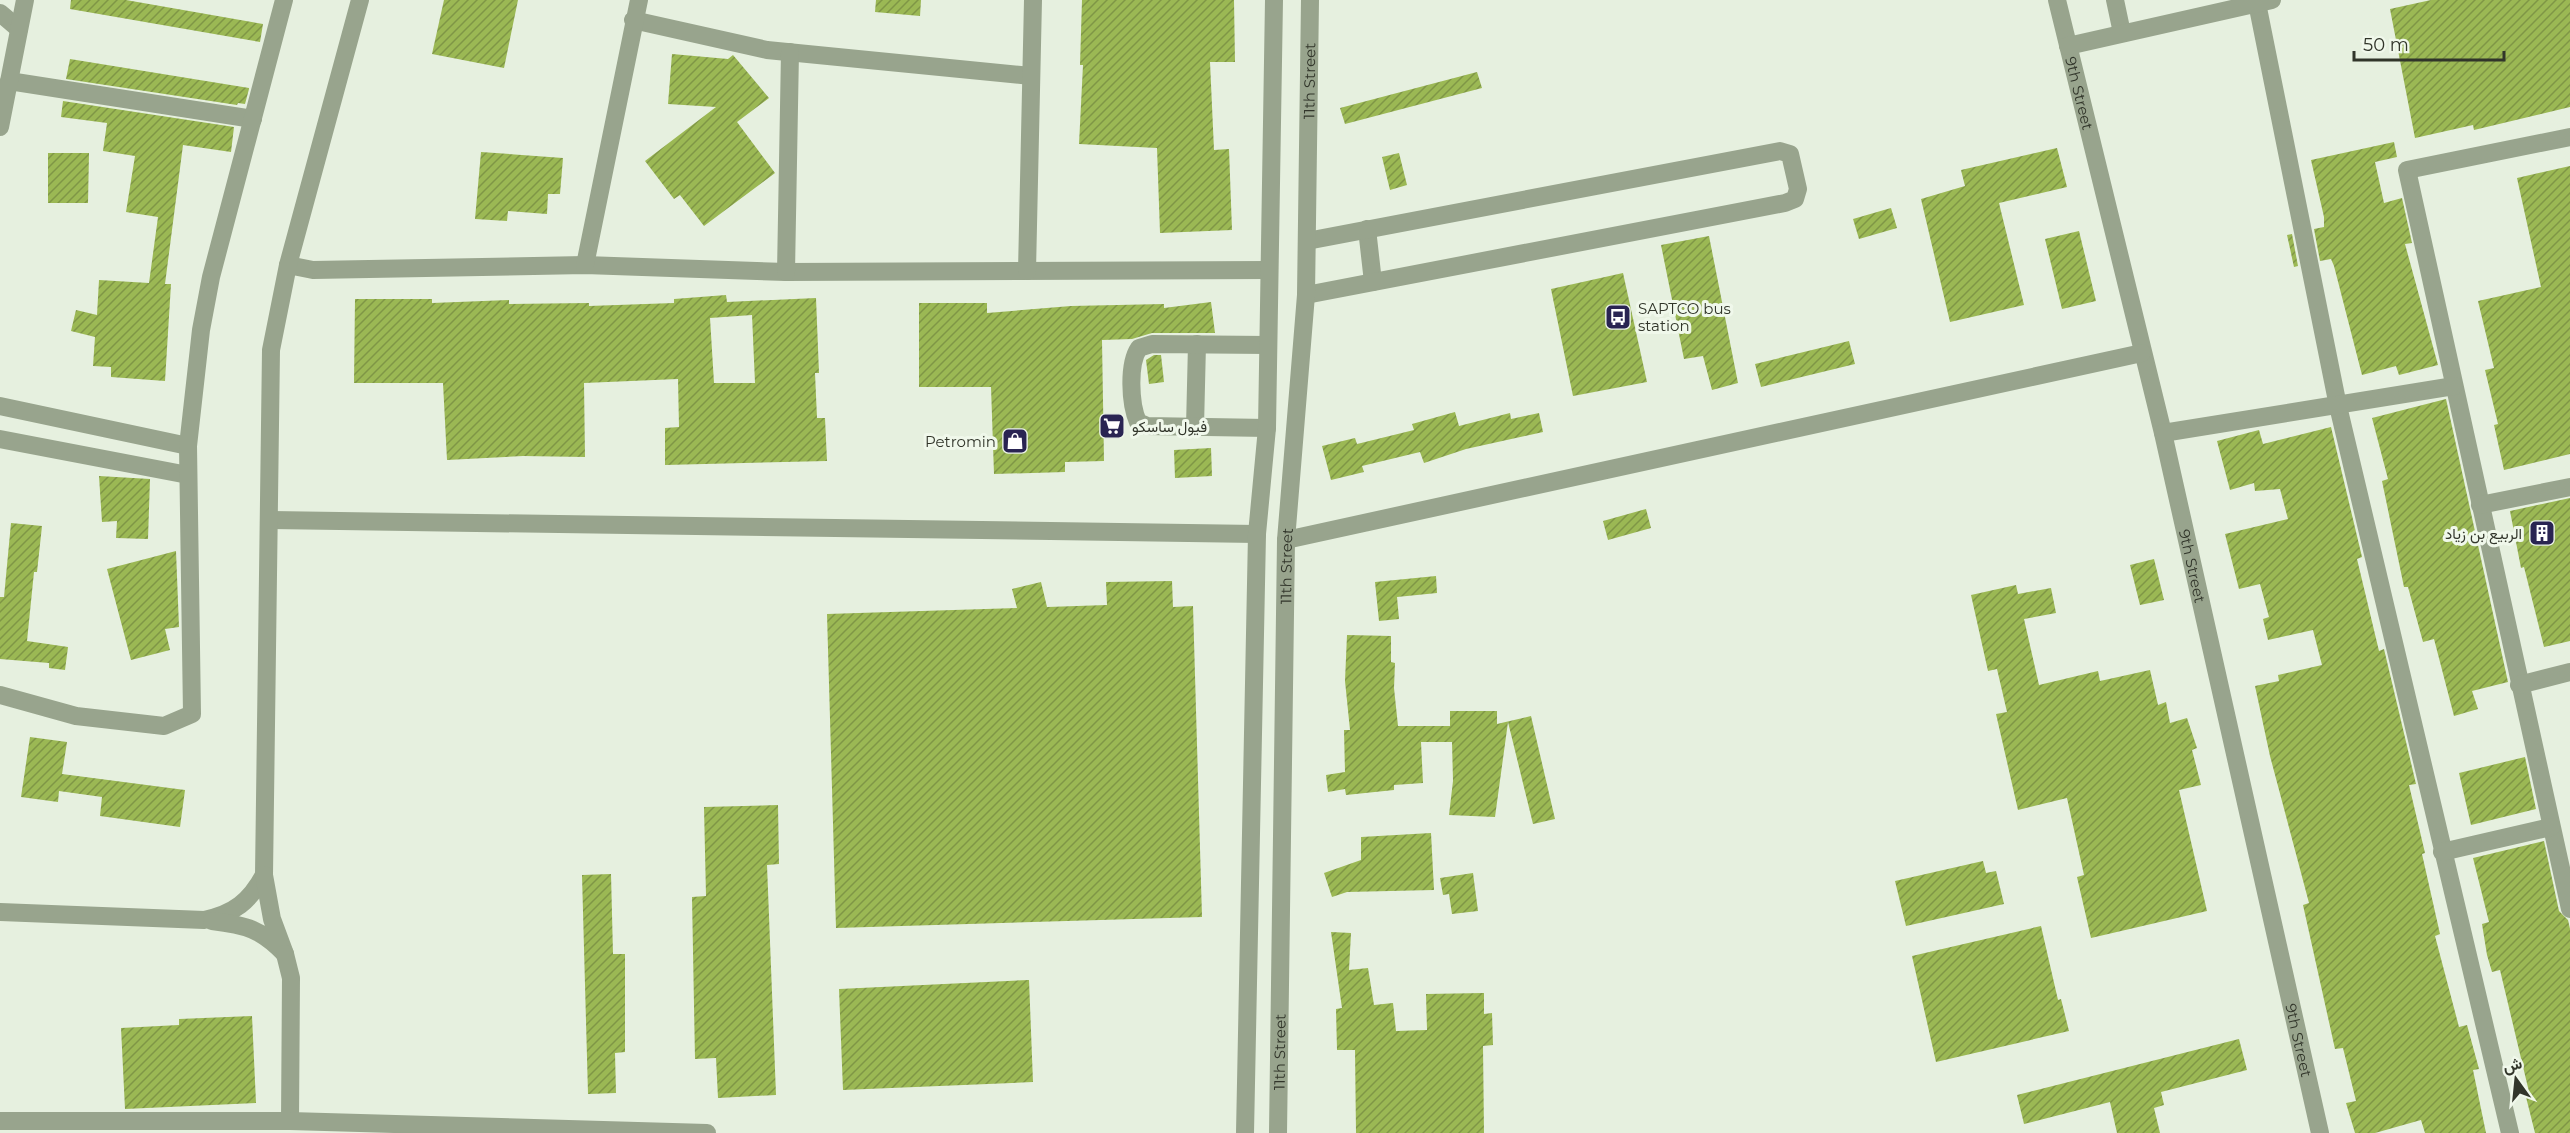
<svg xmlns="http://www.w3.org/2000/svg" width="2570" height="1133" viewBox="0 0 2570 1133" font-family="Montserrat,Vazirmatn,sans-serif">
  <defs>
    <pattern id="building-hatch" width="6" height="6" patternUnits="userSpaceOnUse" patternTransform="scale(1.5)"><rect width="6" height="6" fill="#9bb854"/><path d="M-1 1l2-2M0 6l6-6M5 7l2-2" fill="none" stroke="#7f9646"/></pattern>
  </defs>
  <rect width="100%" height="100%" fill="#e6f0df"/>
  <!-- building -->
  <g fill="url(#building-hatch)" fill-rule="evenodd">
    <polygon points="71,0 126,0 263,24 260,42 70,9"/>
    <polygon points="444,0 518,0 504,68 432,54"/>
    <polygon points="876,0 921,0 920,16 875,12"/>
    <polygon points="1082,0 1234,0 1235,62 1210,62 1214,150 1229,149 1232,230 1160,233 1157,148 1079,144 1083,65 1080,65"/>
    <polygon points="2431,0 2570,0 2570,107 2474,130 2473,125 2415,138 2390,9"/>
    <polygon points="672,54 728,59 733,55 769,98 737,122 775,173 704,226 680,195 674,199 645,161 716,107 668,104"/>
    <polygon points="70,59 249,88 249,89 245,104 238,103 237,105 66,79"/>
    <polygon points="1477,72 1482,88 1345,124 1340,108"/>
    <polygon points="63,101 234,127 231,152 183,145 165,284 171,284 165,381 111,377 111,367 93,366 95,337 71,331 76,310 97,315 99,280 149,283 158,217 126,212 135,156 103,151 107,123 61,117"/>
    <polygon points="2394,142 2397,157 2375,162 2384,203 2402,198 2412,243 2405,244 2438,365 2399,375 2396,366 2362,375 2334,266 2331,259 2320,261 2314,229 2324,227 2324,217 2311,160"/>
    <polygon points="2057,148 2067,187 1999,203 2024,305 1950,322 1921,199 1965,186 1961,170"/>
    <polygon points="481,152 563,158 560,194 548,194 547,214 508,211 507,221 475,219"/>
    <polygon points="48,153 89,153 88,203 48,203"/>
    <polygon points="1399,153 1407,185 1390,190 1382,157"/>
    <polygon points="2570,166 2570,454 2504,470 2494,425 2498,424 2485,370 2494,368 2478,301 2541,287 2517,178"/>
    <polygon points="1891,208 1897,228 1859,239 1853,219"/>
    <polygon points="2079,231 2096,301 2062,309 2045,239"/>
    <polygon points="2292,234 2298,266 2294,267 2287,235"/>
    <polygon points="1709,236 1738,383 1712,390 1703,356 1684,359 1661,245"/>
    <polygon points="1623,273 1647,382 1573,396 1551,289"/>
    <path d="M726,295L727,302L816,298L819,373H815L817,418H825L827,461L665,465V428L679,427L678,379L584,383L585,457L523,456L447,460L443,383H354L355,299H432V303L509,300V304L589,303V306L674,303V299ZM752,315L755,383H714L710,318Z"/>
    <polygon points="1211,302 1215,333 1152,333 1132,339 1102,340 1104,461 1065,462 1065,472 994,474 991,387 919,387 919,303 987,303 987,313 1071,306 1164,304 1164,308"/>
    <polygon points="1849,341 1855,364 1761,387 1755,364"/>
    <polygon points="1154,355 1161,355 1164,382 1149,384 1146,360"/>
    <polygon points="2446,399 2508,682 2472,691 2478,709 2454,716 2434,639 2423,642 2408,587 2404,587 2382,481 2388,479 2372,418"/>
    <polygon points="1455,412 1459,426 1510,413 1511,419 1539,413 1543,432 1466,449 1424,463 1420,452 1362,466 1364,472 1331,480 1322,446 1355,438 1357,444 1414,430 1412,424"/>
    <polygon points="2331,427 2362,557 2357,559 2379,651 2384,649 2416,784 2409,785 2425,853 2422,854 2440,934 2435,936 2459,1027 2467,1025 2479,1069 2473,1070 2486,1133 2425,1133 2421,1120 2375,1133 2355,1133 2346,1103 2356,1101 2343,1048 2335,1049 2303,905 2309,903 2270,756 2255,686 2279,681 2278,675 2322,665 2313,630 2268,640 2263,619 2269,617 2260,584 2239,589 2225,534 2288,519 2280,489 2255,491 2254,483 2230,490 2217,441 2259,430 2263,444"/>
    <polygon points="1211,448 1212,476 1175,478 1174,450"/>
    <polygon points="99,476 150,479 148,539 116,538 117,521 102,522"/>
    <polygon points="2570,498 2570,641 2544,647 2524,567 2521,568 2510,511"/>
    <polygon points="1646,509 1651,528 1608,540 1603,521"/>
    <polygon points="11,523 42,526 37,572 34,572 27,641 68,647 65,670 49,668 49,663 0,659 0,597 4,597"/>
    <polygon points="176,551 179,627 165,629 170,650 131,660 107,569"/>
    <polygon points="2154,559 2164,600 2140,605 2130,565"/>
    <polygon points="1436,576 1437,593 1397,597 1399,619 1379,621 1375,582"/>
    <polygon points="1172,581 1173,607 1193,606 1202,917 836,928 827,614 1017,608 1012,589 1041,582 1047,607 1107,605 1106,582"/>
    <polygon points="2016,585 2018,594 2051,588 2056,613 2024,619 2039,685 2098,671 2100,681 2150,670 2158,705 2166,702 2170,723 2187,718 2197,748 2192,750 2201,785 2179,790 2207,911 2091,938 2077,877 2084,875 2067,798 2018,810 1996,714 2007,712 1997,669 1988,671 1971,595"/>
    <polygon points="1347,635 1391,636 1391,662 1395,663 1394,688 1398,726 1450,726 1450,711 1497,711 1497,724 1531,716 1555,819 1533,824 1508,722 1495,817 1449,815 1453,781 1452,742 1421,742 1423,783 1394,785 1394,790 1346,795 1345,789 1328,792 1326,775 1345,772 1344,730 1350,730 1345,681"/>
    <polygon points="30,737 67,742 62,774 185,790 180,827 100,816 102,797 59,791 58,802 21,797"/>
    <polygon points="2525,757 2536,809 2471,825 2459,773"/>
    <polygon points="778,805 779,864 767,865 776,1095 718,1098 716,1058 695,1059 692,897 706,896 704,807"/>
    <polygon points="1431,833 1434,890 1347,892 1332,897 1324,873 1361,860 1361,837"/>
    <polygon points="2544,841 2559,911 2568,920 2570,929 2570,1133 2535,1133 2526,1097 2530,1096 2500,970 2492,972 2487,955 2482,924 2489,922 2473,858"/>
    <polygon points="1983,861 1986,873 1996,871 2004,904 1906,926 1895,881"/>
    <polygon points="1473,873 1478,911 1452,914 1449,894 1443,895 1440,878"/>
    <polygon points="611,874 613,954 625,954 625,1052 615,1053 616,1093 588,1094 582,875"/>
    <polygon points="2041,926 2058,1000 2061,999 2069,1031 1936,1062 1912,956"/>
    <polygon points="1331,932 1351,933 1349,970 1368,968 1374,1005 1393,1003 1396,1031 1427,1030 1426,994 1484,993 1484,1014 1492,1013 1493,1045 1483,1046 1484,1133 1356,1133 1355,1050 1337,1050 1336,1009 1342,1008"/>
    <polygon points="1029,980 1033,1082 843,1090 839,989"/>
    <polygon points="252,1016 256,1103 125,1109 121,1028 179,1025 179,1019"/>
    <polygon points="2239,1039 2247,1070 2161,1092 2164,1105 2154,1108 2160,1133 2117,1133 2110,1102 2024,1124 2017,1095"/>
  </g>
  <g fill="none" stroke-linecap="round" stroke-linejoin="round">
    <!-- minor -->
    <g stroke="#98a48d" stroke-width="18">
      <path id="s1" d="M2057,0L2163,433L2320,1133"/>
      <polyline points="2115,0 2122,33"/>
      <polyline points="2257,3 2338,406 2510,1133"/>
      <polyline points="0,13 19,29"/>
      <polyline points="633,20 767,50 1031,76"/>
      <polyline points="2068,46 2272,0"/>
      <polyline points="9,81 253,119"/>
      <polyline points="0,127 25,0"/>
      <polyline points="2570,137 2407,170 2570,909"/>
      <polyline points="1367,229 1373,282"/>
      <polyline points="288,265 313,270 585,265 786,272 1269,270"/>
      <polyline points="585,265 639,0"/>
      <polyline points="1027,271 1033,0"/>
      <polyline points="786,272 790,52"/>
      <polyline points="1306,295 1785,203 1795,199 1798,189 1790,154 1780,151 1307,241"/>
      <polyline points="0,406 188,446"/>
      <polyline points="1195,427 1197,344"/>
      <path d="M1267,428L1147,426L1138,422C1130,404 1128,364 1139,348L1152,344L1268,345"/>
      <polyline points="2163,433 2454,386"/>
      <polyline points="0,439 188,475"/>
      <polyline points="2480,505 2570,487"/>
      <polyline points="271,520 1257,534"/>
      <polyline points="1286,540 2142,353"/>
      <polyline points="2519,685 2570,672"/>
      <polyline points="0,695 76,716 164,726 192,714 188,446 201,330 211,277 284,0"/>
      <polyline points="2442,852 2551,827"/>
      <path d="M0,912L204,920C234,914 250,901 264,875L271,350L288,265L360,0"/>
      <path d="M212,921C246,925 261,929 285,954L272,919L264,875"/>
      <polyline points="285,954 291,978 290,1121"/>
      <polyline points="0,1121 290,1121 707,1133"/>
      <polyline points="1245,1133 1257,534 1267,428 1274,0"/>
      <path id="s2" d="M1278,1133L1286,540L1306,295L1310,0"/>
    </g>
  </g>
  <!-- icons -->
  <defs>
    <g id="bus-square" transform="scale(1.35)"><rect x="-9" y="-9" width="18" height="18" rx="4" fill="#292452" stroke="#f0f8eb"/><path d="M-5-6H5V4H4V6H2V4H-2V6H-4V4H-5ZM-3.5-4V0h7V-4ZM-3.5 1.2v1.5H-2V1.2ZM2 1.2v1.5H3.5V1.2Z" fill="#fff"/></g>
    <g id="supermarket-square" transform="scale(1.35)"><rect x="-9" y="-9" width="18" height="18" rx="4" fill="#292452" stroke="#f0f8eb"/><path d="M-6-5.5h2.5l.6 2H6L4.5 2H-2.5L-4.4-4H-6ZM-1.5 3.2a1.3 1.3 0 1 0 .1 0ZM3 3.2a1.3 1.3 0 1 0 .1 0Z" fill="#fff"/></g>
    <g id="shop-square" transform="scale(1.35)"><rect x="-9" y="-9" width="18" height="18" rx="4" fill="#292452" stroke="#f0f8eb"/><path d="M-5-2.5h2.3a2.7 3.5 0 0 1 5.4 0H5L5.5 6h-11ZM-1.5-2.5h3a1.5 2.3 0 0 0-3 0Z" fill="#fff"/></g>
    <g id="building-square" transform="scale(1.35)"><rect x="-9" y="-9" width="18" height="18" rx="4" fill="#292452" stroke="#f0f8eb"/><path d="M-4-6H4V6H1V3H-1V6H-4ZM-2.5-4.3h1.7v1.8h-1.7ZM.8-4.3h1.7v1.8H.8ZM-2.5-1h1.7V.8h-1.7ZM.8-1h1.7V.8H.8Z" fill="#fff"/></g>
  </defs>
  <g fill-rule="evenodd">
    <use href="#bus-square" x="1618" y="317"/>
    <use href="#supermarket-square" x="1112" y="426"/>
    <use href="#shop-square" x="1015" y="441"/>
    <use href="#building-square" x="2542" y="533"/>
  </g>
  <g text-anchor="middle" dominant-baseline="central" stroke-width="6" stroke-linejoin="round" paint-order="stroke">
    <!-- street labels -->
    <g font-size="15" fill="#31352a" stroke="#f0f8eb">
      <text stroke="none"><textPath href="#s2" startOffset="1053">11th Street</textPath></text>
      <text stroke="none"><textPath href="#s1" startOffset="96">9th Street</textPath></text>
      <text stroke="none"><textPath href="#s2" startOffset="567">11th Street</textPath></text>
      <text stroke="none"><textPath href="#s1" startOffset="582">9th Street</textPath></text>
      <text stroke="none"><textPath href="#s1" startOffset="1068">9th Street</textPath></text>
      <text stroke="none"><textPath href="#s2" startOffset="81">11th Street</textPath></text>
    </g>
    <!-- poi labels -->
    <g font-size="15" fill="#31352a" stroke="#f0f8eb" text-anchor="start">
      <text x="1638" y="308">SAPTCO bus<tspan x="1638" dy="17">station</tspan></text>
      <text x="1132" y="426">فيول ساسكو</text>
      <text x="996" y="441" text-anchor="end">Petromin</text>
      <text x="2522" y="533" text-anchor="end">الربيع بن زياد</text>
    </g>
  </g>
  <!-- north arrow -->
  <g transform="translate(2516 1079) rotate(345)" stroke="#f0f8eb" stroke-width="4.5" paint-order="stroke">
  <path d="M0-4.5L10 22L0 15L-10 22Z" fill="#31352a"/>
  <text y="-9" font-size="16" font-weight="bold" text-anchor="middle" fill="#31352a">ش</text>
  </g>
  <!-- scale -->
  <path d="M2354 51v9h150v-9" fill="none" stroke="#31352a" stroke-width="3"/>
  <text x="2363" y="51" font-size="18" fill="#31352a" stroke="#f0f8eb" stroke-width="4.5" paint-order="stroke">50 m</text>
</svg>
